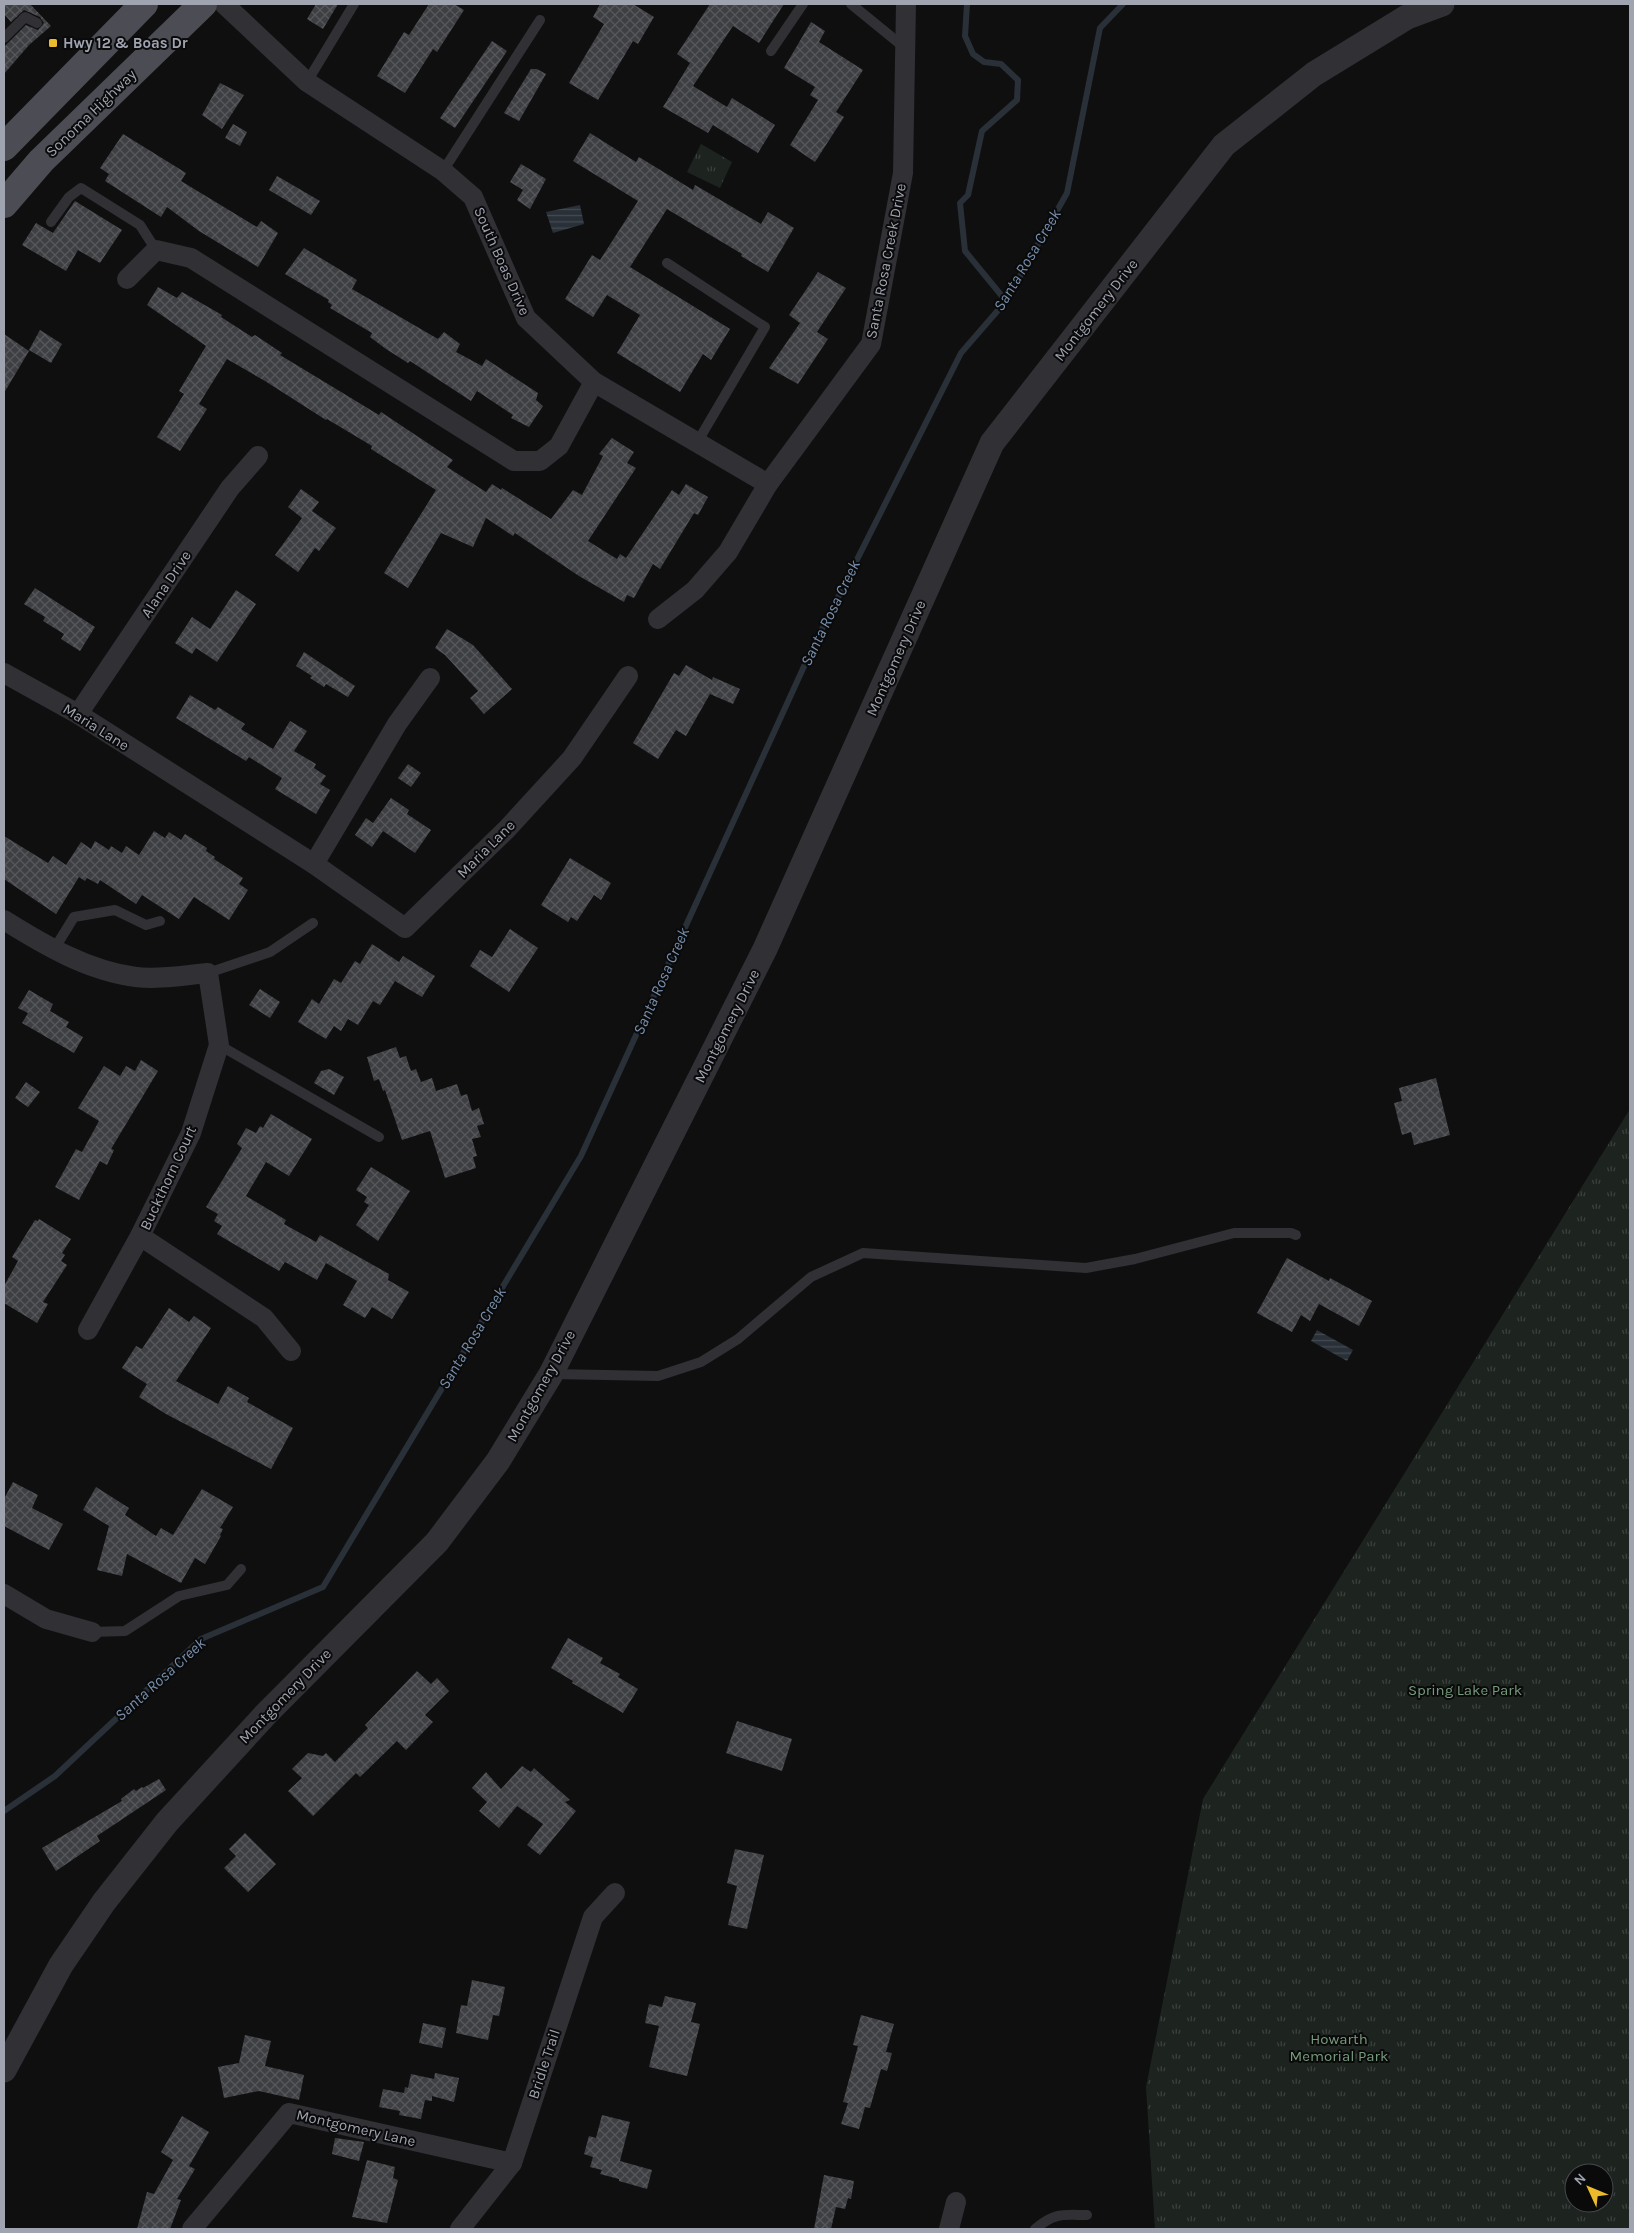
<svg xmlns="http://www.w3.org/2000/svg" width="1634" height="2233" viewBox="0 0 1634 2233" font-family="Karla,sans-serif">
  <defs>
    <pattern id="park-tufts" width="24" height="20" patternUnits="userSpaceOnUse" patternTransform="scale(1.25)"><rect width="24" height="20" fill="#1d241f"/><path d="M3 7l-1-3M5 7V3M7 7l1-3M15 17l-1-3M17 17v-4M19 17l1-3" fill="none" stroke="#3b413d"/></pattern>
    <pattern id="water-rules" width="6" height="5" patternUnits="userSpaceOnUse" patternTransform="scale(1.25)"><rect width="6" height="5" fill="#293038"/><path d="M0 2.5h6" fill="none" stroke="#454b52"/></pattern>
    <pattern id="building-cross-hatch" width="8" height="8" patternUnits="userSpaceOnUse" patternTransform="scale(1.25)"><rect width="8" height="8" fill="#3e3f43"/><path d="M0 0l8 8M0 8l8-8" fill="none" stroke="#57585c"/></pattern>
  </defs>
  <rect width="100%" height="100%" fill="#0f0f10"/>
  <!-- park -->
  <g fill="url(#park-tufts)" fill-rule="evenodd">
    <polygon points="701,144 732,162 720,188 687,172"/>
    <path d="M1630,1109V2229H1155L1146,2087L1203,1799ZM1574,2173H1604V2203H1574Z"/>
  </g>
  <!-- water -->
  <g fill="url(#water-rules)">
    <polygon points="580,205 584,224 553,233 546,212"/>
    <polygon points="1317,1330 1353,1350 1347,1361 1311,1341"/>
  </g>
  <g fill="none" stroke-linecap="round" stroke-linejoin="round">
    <!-- stream -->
    <g stroke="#293038" stroke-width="6">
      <polyline points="967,4 965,36 973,54 984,62 1001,64 1018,80 1017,100 982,131 968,195 960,203 965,251 1006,301"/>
      <polyline points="4,1811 55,1776 201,1639 323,1587 581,1156 811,651 961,353 1006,301 1067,193 1100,28 1123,4"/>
    </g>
  </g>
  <!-- building -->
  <g fill="url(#building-cross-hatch)">
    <polygon points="4,4 30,4 51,26 29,45 4,74 4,47 26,25 38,30 44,23 40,17 24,10 11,22 4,14"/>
    <polygon points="316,4 338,4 323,29 307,19"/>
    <polygon points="429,4 454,4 464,10 437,52 433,49 405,93 377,76 404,32 409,35"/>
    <polygon points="600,4 633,4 654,17 638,44 633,41 598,100 569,83 604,24 593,17"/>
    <polygon points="710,4 784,4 759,43 733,26 693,86 727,107 732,98 775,125 758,153 713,125 708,133 663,107 690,63 677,54"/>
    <polygon points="811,22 825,31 819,42 863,70 836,112 844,117 815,162 790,145 818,100 810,95 815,87 784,68"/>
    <polygon points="492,41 507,51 455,128 440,118"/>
    <polygon points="531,69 537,69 546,74 519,121 504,113"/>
    <polygon points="220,83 244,95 222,129 202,115"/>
    <polygon points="233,124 247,132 240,146 225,138"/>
    <polygon points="590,133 636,162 639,157 693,190 695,185 761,224 768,212 794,228 768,272 741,256 742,254 667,209 630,267 730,329 711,360 703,354 680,392 617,353 640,315 607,295 593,317 565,299 592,255 600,260 638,201 573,161"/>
    <polygon points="123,134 186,173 181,181 257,227 261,221 278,233 258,267 199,231 167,207 161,217 105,181 109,174 100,168"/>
    <polygon points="521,164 546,179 530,209 517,200 523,190 510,182"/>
    <polygon points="277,176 320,201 311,215 269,190"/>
    <polygon points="75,201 122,230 100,263 78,250 66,271 22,245 36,223 53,233"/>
    <polygon points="304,248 357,280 352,289 438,339 444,332 460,344 456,352 482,366 486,359 538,393 536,400 543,406 529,427 511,418 513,415 477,391 471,401 410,361 408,363 386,349 370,337 372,333 330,308 332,305 328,302 329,300 285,274"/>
    <polygon points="818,272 846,288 817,332 828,339 798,384 769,368 800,323 789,315"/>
    <polygon points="158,287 177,298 182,292 222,315 221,317 252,337 255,335 282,353 280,355 379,415 381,412 453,460 447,467 486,492 492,484 501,490 502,488 551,519 573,490 582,495 603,456 599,454 612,438 634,452 627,463 636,468 588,541 617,559 620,554 626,558 672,490 679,495 686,484 708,497 698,515 694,513 660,569 653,564 634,598 627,595 624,602 579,576 515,533 513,536 486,518 473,547 441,533 408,588 384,573 436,490 371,449 372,446 327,419 326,420 265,381 227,359 199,404 207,409 180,451 157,437 184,394 179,391 206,346 147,305"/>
    <polygon points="40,330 62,344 51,363 29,350"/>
    <polygon points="4,334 29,351 4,393"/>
    <polygon points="301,489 319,502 312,511 336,528 319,551 315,548 298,572 275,555 302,518 288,507"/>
    <polygon points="35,588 95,627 80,651 61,639 64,634 43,621 45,617 24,604"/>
    <polygon points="236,590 256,604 217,662 196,648 192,654 175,643 192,617 210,629"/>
    <polygon points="447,629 473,645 512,689 484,714 470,698 478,691 445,655 435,648"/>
    <polygon points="304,652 355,686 348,697 326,684 324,687 310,678 312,676 296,666"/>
    <polygon points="686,665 712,680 713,677 740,689 733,704 710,694 686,736 676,730 658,759 633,743 674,673 679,676"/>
    <polygon points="190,695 215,710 218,707 245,724 241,729 273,749 290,721 307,731 294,751 316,764 314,768 326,776 320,784 330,790 316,814 275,789 282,778 249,757 246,761 176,718"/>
    <polygon points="408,764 421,773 411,787 398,778"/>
    <polygon points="391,798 409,810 407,814 431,830 415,853 383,831 372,847 355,835 366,818 373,823"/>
    <polygon points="154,831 165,838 169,832 181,840 185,834 207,848 206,851 215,857 214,859 243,878 239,884 248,890 229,920 194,897 179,919 142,895 136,904 100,880 98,884 87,878 85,881 79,877 56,914 4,879 4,836 48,863 53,856 66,865 81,842 91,849 95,841 109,850 111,846 122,853 126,846 139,855"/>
    <polygon points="570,858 611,883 601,900 594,895 577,921 571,917 568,922 541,905"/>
    <polygon points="510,929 538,948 509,992 470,966 480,950 492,957"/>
    <polygon points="372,944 399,962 403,956 435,976 422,997 395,981 380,1005 373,1001 358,1025 348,1019 341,1031 334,1026 326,1039 298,1022 312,999 319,1004 334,979 341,983 355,961 360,964"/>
    <polygon points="260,989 280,1002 270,1018 249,1005"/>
    <polygon points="29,990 53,1004 50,1011 69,1022 66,1027 83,1037 74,1053 22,1023 28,1013 18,1008"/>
    <polygon points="396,1047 400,1058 406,1056 411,1071 416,1069 421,1082 432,1078 436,1091 457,1084 461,1096 467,1094 472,1111 479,1108 484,1124 477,1126 481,1137 472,1139 477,1156 473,1157 476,1168 445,1178 430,1131 402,1140 385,1090 383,1091 379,1079 374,1081 367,1057"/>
    <polygon points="141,1060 158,1071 111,1149 114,1150 107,1165 100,1161 79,1200 55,1187 76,1149 82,1152 99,1121 78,1108 104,1066 120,1076 126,1066 135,1071"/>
    <polygon points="329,1069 344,1077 334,1095 314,1083 321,1071"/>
    <polygon points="1436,1078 1450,1135 1414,1145 1411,1132 1402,1135 1394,1103 1402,1101 1399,1088"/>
    <polygon points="26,1082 40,1092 28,1107 15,1098"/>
    <polygon points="271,1114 312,1139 289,1176 266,1162 246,1196 286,1220 284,1224 316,1242 320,1235 389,1274 388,1280 409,1292 392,1319 372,1307 365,1318 343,1305 357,1281 326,1263 317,1280 285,1262 279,1271 217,1234 222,1226 214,1221 218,1214 206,1207 242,1148 237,1144 246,1128 256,1133 260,1126 263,1128"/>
    <polygon points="371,1167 410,1191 378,1241 356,1225 369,1205 364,1202 367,1197 356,1190"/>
    <polygon points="39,1219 71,1239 62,1253 65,1255 61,1261 67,1265 43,1302 48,1304 37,1323 4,1303 4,1286 18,1261 12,1257 35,1220 38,1221"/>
    <polygon points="1287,1258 1329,1281 1330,1278 1372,1301 1359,1326 1319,1304 1310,1321 1301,1315 1292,1332 1257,1313"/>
    <polygon points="169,1308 189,1322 194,1316 211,1328 176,1381 218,1404 228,1386 249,1398 247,1402 293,1428 271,1469 166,1414 139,1397 147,1384 122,1368 136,1346 142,1349"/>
    <polygon points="13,1482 38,1495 32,1508 63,1524 49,1550 4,1526 4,1499"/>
    <polygon points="96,1487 129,1508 125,1515 156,1536 161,1528 173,1535 202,1489 233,1507 220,1528 223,1529 220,1535 221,1536 205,1564 195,1558 181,1583 127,1554 122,1576 97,1570 109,1526 83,1510"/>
    <polygon points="568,1638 603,1658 600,1663 620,1674 618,1677 638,1689 623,1713 572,1683 573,1681 551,1668"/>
    <polygon points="417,1671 431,1684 437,1678 449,1691 425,1715 433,1722 406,1750 397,1741 360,1777 356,1773 313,1816 288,1791 302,1778 292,1769 308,1753 323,1756 326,1753 335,1762 368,1728 365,1725"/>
    <polygon points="737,1721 792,1739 782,1771 726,1753"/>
    <polygon points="522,1766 531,1772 534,1768 570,1800 565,1802 576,1811 540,1855 527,1845 543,1824 517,1806 499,1828 479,1811 487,1802 472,1788 486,1772 501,1789"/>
    <polygon points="159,1779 166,1790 97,1836 100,1841 56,1871 42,1848 122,1801 121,1799 134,1789 136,1791 142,1787 143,1788"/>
    <polygon points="245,1833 276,1864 248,1892 224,1868 236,1856 229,1849"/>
    <polygon points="735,1849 764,1855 747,1929 728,1925 737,1886 727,1883"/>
    <polygon points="472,1980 505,1987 499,2016 493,2015 488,2040 456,2033 461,2005 467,2006"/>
    <polygon points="665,1996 696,2003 691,2022 700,2024 687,2076 649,2067 659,2026 645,2023 649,2004 662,2007"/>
    <polygon points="861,2015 894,2024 886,2052 892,2053 887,2071 881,2069 870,2108 865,2107 859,2129 841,2124 848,2103 843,2102 858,2046 853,2045"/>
    <polygon points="423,2023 446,2028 442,2048 419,2043"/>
    <polygon points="245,2035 271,2041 265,2066 304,2075 299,2100 259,2091 224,2098 218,2067 239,2063"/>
    <polygon points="435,2073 459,2078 454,2102 432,2096 432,2101 425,2100 421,2119 399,2115 400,2111 379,2107 383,2089 404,2093 405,2087 408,2088 411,2074 434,2079"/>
    <polygon points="602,2115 630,2122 620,2161 652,2170 647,2189 619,2181 619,2179 600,2174 602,2170 590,2167 593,2157 584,2154 589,2136 596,2138"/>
    <polygon points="182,2116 209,2132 189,2166 195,2169 177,2199 181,2200 170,2229 137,2229 147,2192 154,2194 173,2160 161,2152"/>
    <polygon points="335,2138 364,2142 359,2161 332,2154"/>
    <polygon points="367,2160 395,2167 393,2178 398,2180 387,2223 352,2217"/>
    <polygon points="824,2175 854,2181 851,2199 848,2198 845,2209 836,2207 831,2229 814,2229"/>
  </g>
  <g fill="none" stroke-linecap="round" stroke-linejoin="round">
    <!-- service -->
    <g stroke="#303035" stroke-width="10">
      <polyline points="851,4 905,48"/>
      <polyline points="4,38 25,17 37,23"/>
      <polyline points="771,51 803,4"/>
      <polyline points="307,82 354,4"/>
      <polyline points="443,171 540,20"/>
      <polyline points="51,222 69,197 81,188 140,225 156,250"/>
      <polyline points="667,263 765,327 698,441"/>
      <polyline points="53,951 74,917 115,910 146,925 160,921"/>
      <polyline points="208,973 270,952 313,923"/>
      <polyline points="219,1045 379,1137"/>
      <polyline points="552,1374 658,1376 701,1362 738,1339 811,1277 863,1253 1086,1268 1135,1259 1234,1233 1291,1233 1296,1235"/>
      <polyline points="92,1632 125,1631 179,1596 227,1585 241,1569"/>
      <path d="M1035,2229C1055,2212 1063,2215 1087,2215"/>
    </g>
    <!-- minor -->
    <g stroke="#303035" stroke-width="20">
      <polyline points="224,4 307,82 443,171 473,197 526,318 594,382 768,484"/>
      <polyline points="127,279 156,250 191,258 514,461 540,461 559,446 594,382"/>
      <polyline points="658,619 695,590 728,552 768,484 871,344 903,173 906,4"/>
      <polyline points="4,673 78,714 314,864 405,928 507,829 572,758 628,676"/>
      <polyline points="78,714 230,488 258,456"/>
      <polyline points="314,864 397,724 430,678"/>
      <path d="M4,920C44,945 88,971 136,977C159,980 185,975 208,973L219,1045L191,1133L140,1236L88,1330"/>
      <polyline points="140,1236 264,1318 291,1351"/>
      <polyline points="4,1594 46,1619 92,1632"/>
      <polyline points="192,2229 289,2113 512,2163"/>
      <polyline points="460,2229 512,2163 593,1917 615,1893"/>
      <polyline points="949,2229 956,2202"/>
    </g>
    <!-- tertiary -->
    <polyline stroke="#303035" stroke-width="25" points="4,2070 61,1965 104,1902 167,1822 266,1714 437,1542 498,1461 551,1374 765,949 992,443 1224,145 1314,74 1407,17 1442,4"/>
    <!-- primary -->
    <g stroke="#4c4d54" stroke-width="28">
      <polyline points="4,147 144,4"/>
      <polyline points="4,204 41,161 203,4"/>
    </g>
  </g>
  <!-- markers -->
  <rect fill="#ebbb2c" stroke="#0a0a0b" stroke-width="2" x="48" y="38" width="10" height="10" rx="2.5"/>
  <g text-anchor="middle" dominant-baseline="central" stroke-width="4" stroke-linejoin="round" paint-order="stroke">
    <!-- poi labels -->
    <g font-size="15" font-weight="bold" fill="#a0a4b1" stroke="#0a0a0b" text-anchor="start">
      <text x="63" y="43">Hwy 12 &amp; Boas Dr</text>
    </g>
    <!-- street labels -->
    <g font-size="15" fill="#a0a4b1" stroke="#0a0a0b">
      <text transform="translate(91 113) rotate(-44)">Sonoma Highway</text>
      <text transform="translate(502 261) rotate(66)">South Boas Drive</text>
      <text transform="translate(886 261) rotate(-79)">Santa Rosa Creek Drive</text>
      <text transform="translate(1096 310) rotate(-52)">Montgomery Drive</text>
      <text transform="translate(166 584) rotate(-56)">Alana Drive</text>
      <text transform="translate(896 658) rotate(-66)">Montgomery Drive</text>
      <text transform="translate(96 727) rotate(32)">Maria Lane</text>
      <text transform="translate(486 849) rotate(-45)">Maria Lane</text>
      <text transform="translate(727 1026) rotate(-63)">Montgomery Drive</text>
      <text transform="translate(168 1178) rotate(-65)">Buckthorn Court</text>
      <text transform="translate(541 1386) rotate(-61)">Montgomery Drive</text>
      <text transform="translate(285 1696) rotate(-46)">Montgomery Drive</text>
      <text transform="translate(544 2064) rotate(-72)">Bridle Trail</text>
      <text transform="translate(356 2128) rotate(13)">Montgomery Lane</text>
    </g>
    <!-- park labels -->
    <g font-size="15" fill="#779b7d" stroke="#0a0a0b">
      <text x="1465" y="1690">Spring Lake Park</text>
      <text x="1339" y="2039">Howarth<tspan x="1339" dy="17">Memorial Park</tspan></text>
    </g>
    <!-- water labels -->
    <g font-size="16" font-style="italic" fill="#778fac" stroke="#0a0a0b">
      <text transform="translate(1027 260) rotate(-59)">Santa Rosa Creek</text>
      <text transform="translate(830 613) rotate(-64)">Santa Rosa Creek</text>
      <text transform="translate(661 981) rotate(-66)">Santa Rosa Creek</text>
      <text transform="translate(472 1338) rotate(-59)">Santa Rosa Creek</text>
      <text transform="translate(160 1679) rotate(-42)">Santa Rosa Creek</text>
    </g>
  </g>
  <!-- border -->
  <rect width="1634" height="2233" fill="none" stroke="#a0a4b1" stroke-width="10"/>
  <!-- north arrow -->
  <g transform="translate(1589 2188) rotate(314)"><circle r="24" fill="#0a0a0b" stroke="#46484d"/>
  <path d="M0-4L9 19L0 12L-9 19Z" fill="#ebbb2c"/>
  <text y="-8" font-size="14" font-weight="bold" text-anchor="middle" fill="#a0a4b1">N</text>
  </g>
</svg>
